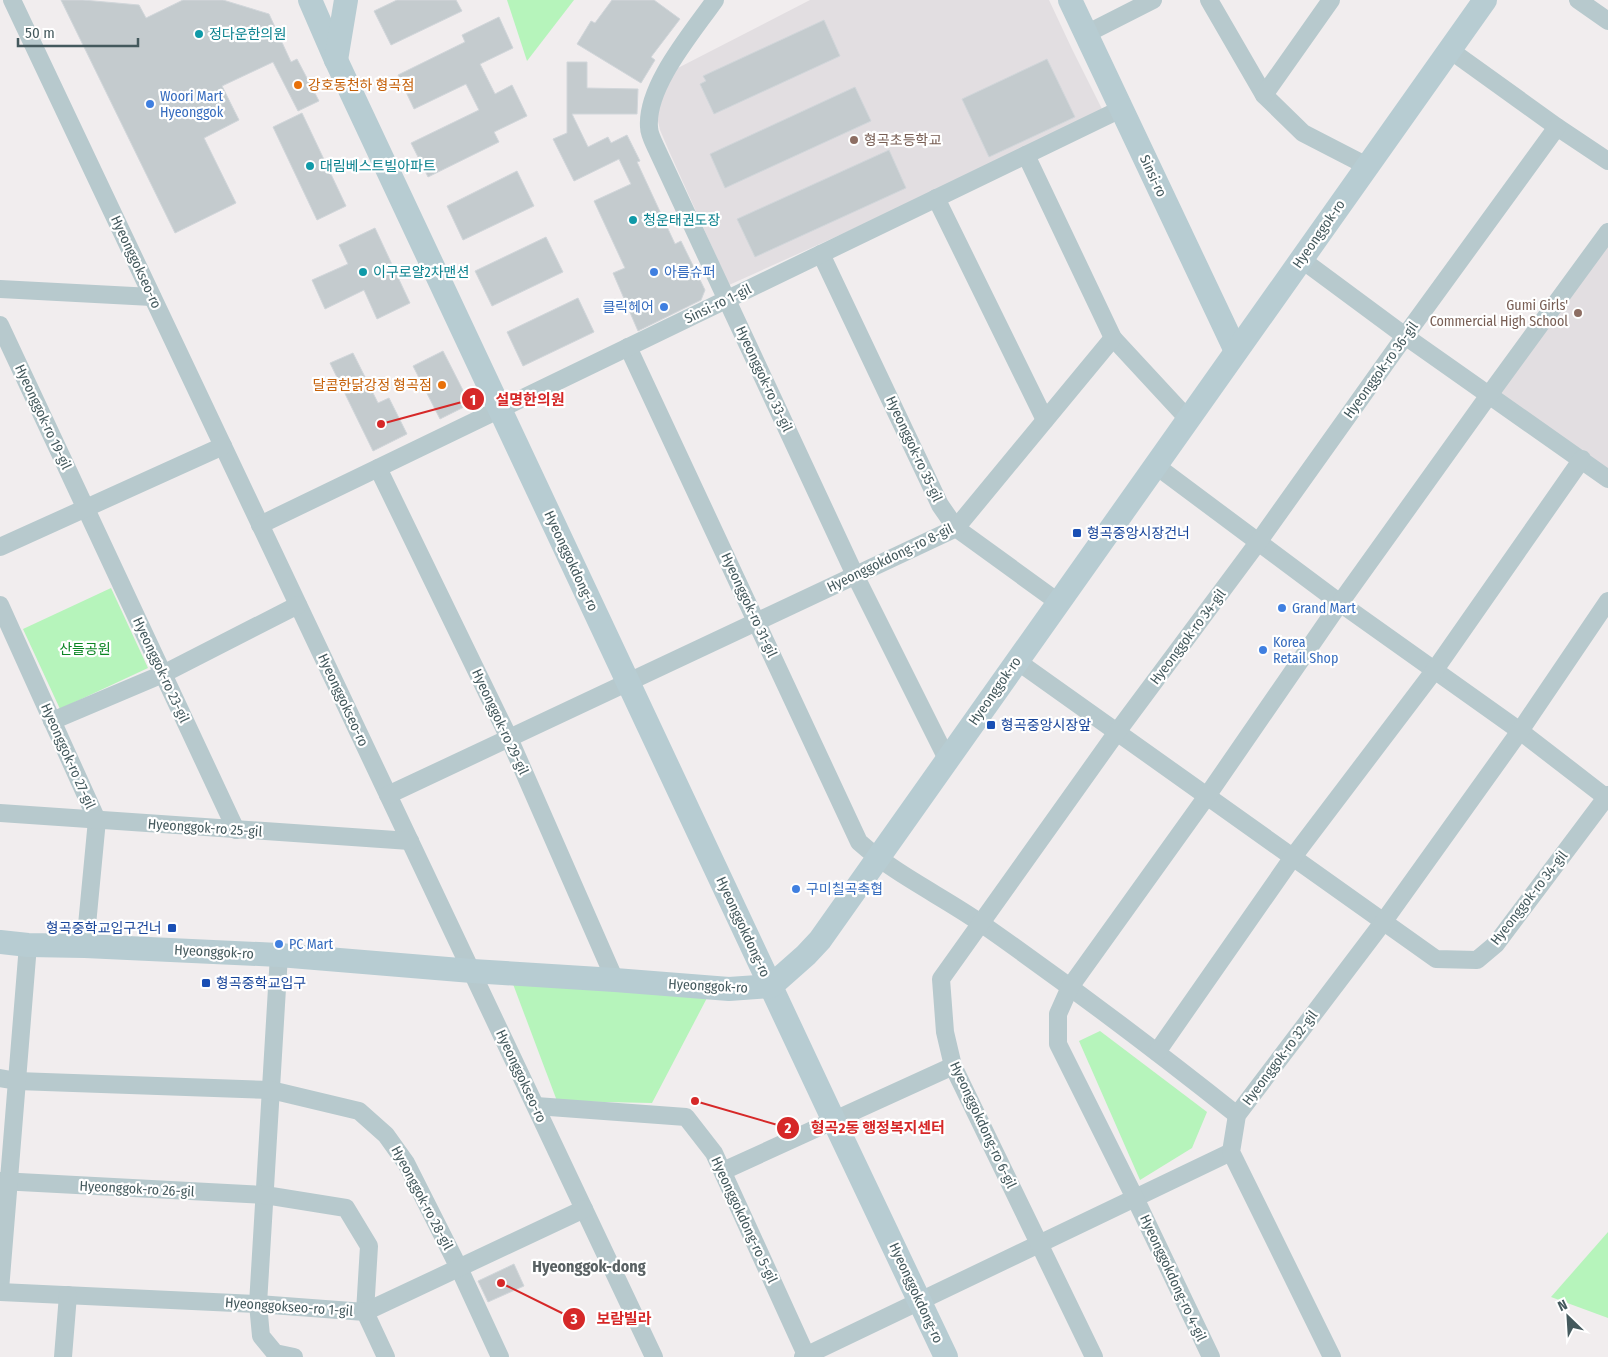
<svg xmlns="http://www.w3.org/2000/svg" width="1608" height="1357" viewBox="0 0 1608 1357" font-family="'Fira Sans Condensed','Noto Sans KR',sans-serif">
  <rect width="100%" height="100%" fill="#f1edee"/>
  <!-- education -->
  <g fill="#e2dee1">
    <polygon points="810,0 1049,0 1072,49 1104,113 842,234 729,285 669,151 660,130 656,112 674,70"/>
    <polygon points="1608,232 1608,480 1489,395"/>
  </g>
  <!-- green -->
  <g fill="#b6f4bb">
    <polygon points="507,0 574,0 527,61"/>
    <polygon points="111,588 148,668 60,709 23,629"/>
    <polygon points="513,984 708,996 652,1103 557,1101"/>
    <polygon points="1100,1031 1207,1112 1192,1148 1140,1180 1079,1041"/>
    <polygon points="1608,1232 1608,1318 1551,1297"/>
  </g>
  <!-- building -->
  <g fill="#c4cbce" stroke="#d1d6da">
    <polygon points="61,0 83,0 139,5 146,18 183,0 223,0 269,14 291,62 297,59 319,101 298,111 273,62 222,86 239,120 204,138 236,203 175,233"/>
    <polygon points="397,0 456,0 462,11 391,45 374,11"/>
    <polygon points="612,0 654,0 680,19 651,57 655,60 641,83 577,44 591,21 595,23"/>
    <polygon points="499,17 513,48 480,64 495,94 512,85 527,116 494,132 499,142 428,177 411,143 479,110 466,84 414,109 398,75 465,42 462,35"/>
    <polygon points="824,20 840,56 714,114 700,84 706,81 703,76"/>
    <polygon points="1047,59 1075,117 989,157 962,99"/>
    <polygon points="567,62 587,62 587,88 638,89 637,114 572,114 588,147 608,137 611,143 627,135 640,161 637,162 675,244 681,241 705,290 701,300 638,331 613,273 625,268 594,201 631,184 619,159 574,181 553,139 567,133"/>
    <polygon points="855,87 871,121 725,188 710,154"/>
    <polygon points="302,113 346,206 317,220 273,127"/>
    <polygon points="889,150 906,188 755,257 737,219"/>
    <polygon points="517,171 534,206 463,240 447,206"/>
    <polygon points="375,228 410,303 377,319 364,290 325,309 312,280 348,264 339,245"/>
    <polygon points="546,237 563,272 492,306 475,271"/>
    <polygon points="578,298 594,332 523,366 507,332"/>
    <polygon points="443,351 470,404 440,419 413,366"/>
    <polygon points="353,353 378,403 389,398 407,434 373,451 330,363"/>
    <polygon points="514,1264 524,1286 488,1302 478,1281"/>
  </g>
  <g fill="none" stroke-linecap="round" stroke-linejoin="round">
    <!-- street -->
    <g stroke="#b7c9cd" stroke-width="18">
      <polyline points="12,0 654,1357"/>
      <path d="M715,0C692,33 646,86 649,127C649,135 655,145 658,152L855,575L947,759"/>
      <polyline points="1209,0 1264,95 1303,133 1367,166"/>
      <polyline points="1578,0 1608,21"/>
      <polyline points="1086,34 1153,0"/>
      <polyline points="1450,50 1557,127 1608,161"/>
      <polyline points="1264,95 1331,0"/>
      <polyline points="1026,155 1113,338 1188,419"/>
      <polyline points="936,198 1045,420"/>
      <polyline points="821,254 940,505 956,528 1058,602"/>
      <polyline points="1301,259 1405,336 1608,479"/>
      <polyline points="0,289 152,297"/>
      <polyline points="0,325 236,830"/>
      <path d="M628,347L859,842C896,875 942,896 982,924C1069,985 1154,1049 1237,1115"/>
      <polyline points="1155,465 1340,603 1520,731 1608,799"/>
      <polyline points="378,468 509,738 615,980"/>
      <polyline points="260,525 1121,109"/>
      <polyline points="0,547 223,446"/>
      <polyline points="0,605 97,820 85,946"/>
      <polyline points="1017,661 1436,959 1477,960 1496,944 1608,795"/>
      <polyline points="52,721 163,674 298,605"/>
      <polyline points="388,795 956,528 1113,338"/>
      <polyline points="0,813 410,841"/>
      <polyline points="279,955 258,1304 261,1336 275,1353 294,1357"/>
      <polyline points="1157,1052 1293,857 1434,671 1582,459"/>
      <polyline points="0,1078 17,1081 271,1090 359,1111 386,1135 406,1163 459,1268 500,1357"/>
      <polyline points="536,1106 686,1117 714,1153 807,1357"/>
      <polyline points="723,1171 953,1066"/>
      <polyline points="0,1181 265,1195 346,1208 369,1246 365,1312 386,1357"/>
      <polyline points="0,1290 28,945"/>
      <polyline points="0,1292 258,1304 365,1312 584,1209"/>
      <polyline points="63,1357 68,1295"/>
      <polyline points="803,1357 1231,1152"/>
      <polyline points="1094,1357 953,1066 945,1032 941,979 1117,732 1259,541 1405,336 1557,127"/>
      <polyline points="1211,1357 1135,1198 1058,1044 1058,1014 1070,987 1207,796 1340,603 1489,395 1608,232"/>
      <polyline points="1332,1357 1231,1152 1237,1115 1384,921 1520,731 1608,601"/>
    </g>
    <!-- secondary -->
    <g stroke="#b7ccd2" stroke-width="24">
      <polyline points="310,0 336,60 834,1121 946,1357"/>
      <polyline points="1070,0 1236,351"/>
      <polyline points="336,60 346,0"/>
      <polyline points="0,942 28,945 85,946 279,955 472,971 615,980 729,989 771,986 806,955 820,940 1485,0"/>
    </g>
  </g>
  <!-- markers -->
  <g fill="#0f9aa8" stroke="#fff" stroke-width="2">
    <circle cx="199" cy="34" r="5"/>
    <circle cx="310" cy="166" r="5"/>
    <circle cx="633" cy="220" r="5"/>
    <circle cx="363" cy="272" r="5"/>
  </g>
  <g fill="#e8710a" stroke="#fff" stroke-width="2">
    <circle cx="298" cy="85" r="5"/>
    <circle cx="442" cy="385" r="5"/>
  </g>
  <g fill="#3f7fe0" stroke="#fff" stroke-width="2">
    <circle cx="150" cy="104" r="5"/>
    <circle cx="654" cy="272" r="5"/>
    <circle cx="664" cy="307" r="5"/>
    <circle cx="1282" cy="608" r="5"/>
    <circle cx="1263" cy="650" r="5"/>
    <circle cx="796" cy="889" r="5"/>
    <circle cx="279" cy="944" r="5"/>
  </g>
  <g fill="#8d6e63" stroke="#fff" stroke-width="2">
    <circle cx="854" cy="140" r="5"/>
    <circle cx="1578" cy="313" r="5"/>
  </g>
  <g fill="#1a4fb4" stroke="#fff" stroke-width="2">
    <rect x="1072" y="528" width="10" height="10" rx="2.5"/>
    <rect x="986" y="720" width="10" height="10" rx="2.5"/>
    <rect x="167" y="923" width="10" height="10" rx="2.5"/>
    <rect x="201" y="978" width="10" height="10" rx="2.5"/>
  </g>
  <g text-anchor="middle" dominant-baseline="central" stroke-width="4.5" stroke-linejoin="round" paint-order="stroke">
    <!-- culture labels -->
    <g font-size="14" fill="#0d838f" stroke="#fff" text-anchor="start">
      <text x="209" y="34">정다운한의원</text>
      <text x="320" y="166">대림베스트빌아파트</text>
      <text x="643" y="220">청운태권도장</text>
      <text x="373" y="272">이구로얄2차맨션</text>
    </g>
    <!-- food labels -->
    <g font-size="14" fill="#c56008" stroke="#fff" text-anchor="start">
      <text x="308" y="85">강호동천하 형곡점</text>
      <text x="432" y="385" text-anchor="end">달콤한닭강정 형곡점</text>
    </g>
    <!-- shop labels -->
    <g font-size="14" fill="#366cbe" stroke="#fff" text-anchor="start">
      <text x="160" y="96">Woori Mart<tspan x="160" dy="16">Hyeonggok</tspan></text>
      <text x="664" y="272">아름슈퍼</text>
      <text x="654" y="307" text-anchor="end">클릭헤어</text>
      <text x="1292" y="608">Grand Mart</text>
      <text x="1273" y="642">Korea<tspan x="1273" dy="16">Retail Shop</tspan></text>
      <text x="806" y="889">구미칠곡축협</text>
      <text x="289" y="944">PC Mart</text>
    </g>
    <!-- education labels -->
    <g font-size="14" fill="#785e54" stroke="#fff" text-anchor="start">
      <text x="864" y="140">형곡초등학교</text>
      <text x="1568" y="305" text-anchor="end">Gumi Girls'<tspan x="1568" dy="16">Commercial High School</tspan></text>
    </g>
    <!-- street labels -->
    <g font-size="14" fill="#44595d" stroke="#fff">
      <text transform="translate(1153 176) rotate(65)">Sinsi-ro</text>
      <text transform="translate(1319 234) rotate(-55)">Hyeonggok-ro</text>
      <text transform="translate(136 262) rotate(65)">Hyeonggokseo-ro</text>
      <text transform="translate(718 304) rotate(-26)">Sinsi-ro 1-gil</text>
      <text transform="translate(1381 370) rotate(-54)">Hyeonggok-ro 36-gil</text>
      <text transform="translate(764 379) rotate(65)">Hyeonggok-ro 33-gil</text>
      <text transform="translate(43 417) rotate(65)">Hyeonggok-ro 19-gil</text>
      <text transform="translate(914 449) rotate(65)">Hyeonggok-ro 35-gil</text>
      <text transform="translate(890 558) rotate(-26)">Hyeonggokdong-ro 8-gil</text>
      <text transform="translate(571 561) rotate(65)">Hyeonggokdong-ro</text>
      <text transform="translate(749 605) rotate(65)">Hyeonggok-ro 31-gil</text>
      <text transform="translate(1188 637) rotate(-53)">Hyeonggok-ro 34-gil</text>
      <text transform="translate(161 670) rotate(65)">Hyeonggok-ro 23-gil</text>
      <text transform="translate(995 691) rotate(-55)">Hyeonggok-ro</text>
      <text transform="translate(343 700) rotate(65)">Hyeonggokseo-ro</text>
      <text transform="translate(500 722) rotate(65)">Hyeonggok-ro 29-gil</text>
      <text transform="translate(68 756) rotate(66)">Hyeonggok-ro 27-gil</text>
      <text transform="translate(205 828) rotate(4)">Hyeonggok-ro 25-gil</text>
      <text transform="translate(1529 898) rotate(-52)">Hyeonggok-ro 34-gil</text>
      <text transform="translate(743 927) rotate(65)">Hyeonggokdong-ro</text>
      <text transform="translate(214 952) rotate(3)">Hyeonggok-ro</text>
      <text transform="translate(708 986) rotate(3)">Hyeonggok-ro</text>
      <text transform="translate(1280 1058) rotate(-53)">Hyeonggok-ro 32-gil</text>
      <text transform="translate(521 1076) rotate(65)">Hyeonggokseo-ro</text>
      <text transform="translate(983 1125) rotate(65)">Hyeonggokdong-ro 6-gil</text>
      <text transform="translate(137 1189) rotate(3)">Hyeonggok-ro 26-gil</text>
      <text transform="translate(422 1198) rotate(62)">Hyeonggok-ro 28-gil</text>
      <text transform="translate(744 1220) rotate(65)">Hyeonggokdong-ro 5-gil</text>
      <text transform="translate(1173 1278) rotate(65)">Hyeonggokdong-ro 4-gil</text>
      <text transform="translate(916 1293) rotate(65)">Hyeonggokdong-ro</text>
      <text transform="translate(289 1307) rotate(4)">Hyeonggokseo-ro 1-gil</text>
    </g>
    <!-- transit labels -->
    <g font-size="14" fill="#164399" stroke="#fff" text-anchor="start">
      <text x="1087" y="533">형곡중앙시장건너</text>
      <text x="1001" y="725">형곡중앙시장앞</text>
      <text x="162" y="928" text-anchor="end">형곡중학교입구건너</text>
      <text x="216" y="983">형곡중학교입구</text>
    </g>
    <!-- park labels -->
    <g font-size="14" fill="#0c8624" stroke="#fff">
      <text x="85" y="649">산들공원</text>
    </g>
    <!-- quarter labels -->
    <g font-size="16" font-weight="bold" fill="#596163" stroke="#fff">
      <text x="589" y="1266">Hyeonggok-dong</text>
    </g>
  </g>
  <!-- callouts -->
  <path fill="none" stroke="#d62828" stroke-width="2" d="M381 424L473 399M695 1101L788 1128M501 1283L574 1319"/>
  <g fill="#d62828" stroke="#fff" stroke-width="2">
    <circle cx="381" cy="424" r="5"/>
    <circle cx="695" cy="1101" r="5"/>
    <circle cx="501" cy="1283" r="5"/>
    <circle cx="473" cy="399" r="12"/>
    <circle cx="788" cy="1128" r="12"/>
    <circle cx="574" cy="1319" r="12"/>
  </g>
  <g font-size="15" text-anchor="middle" font-weight="bold" fill="#fff">
    <text x="473" y="405">1</text>
    <text x="788" y="1133">2</text>
    <text x="574" y="1324">3</text>
  </g>
  <g font-size="15" text-anchor="middle" font-weight="bold" fill="#d62828" stroke="#fff" stroke-width="4.5" stroke-linejoin="round" paint-order="stroke">
    <text x="530" y="405">설명한의원</text>
    <text x="878" y="1133">형곡2동 행정복지센터</text>
    <text x="624" y="1324">보람빌라</text>
  </g>
  <!-- north arrow -->
  <g transform="translate(1568 1317) rotate(335)" stroke="#ffffff" stroke-width="4" paint-order="stroke">
  <path d="M0-4L9 19L0 12L-9 19Z" fill="#44595d"/>
  <text y="-8" font-size="14" font-weight="bold" text-anchor="middle" fill="#44595d">N</text>
  </g>
  <!-- scale -->
  <path d="M18 38v8h120v-8" fill="none" stroke="#44595d" stroke-width="2.5"/>
  <text x="25" y="38" font-size="15" fill="#44595d" stroke="#ffffff" stroke-width="4" paint-order="stroke">50 m</text>
</svg>
